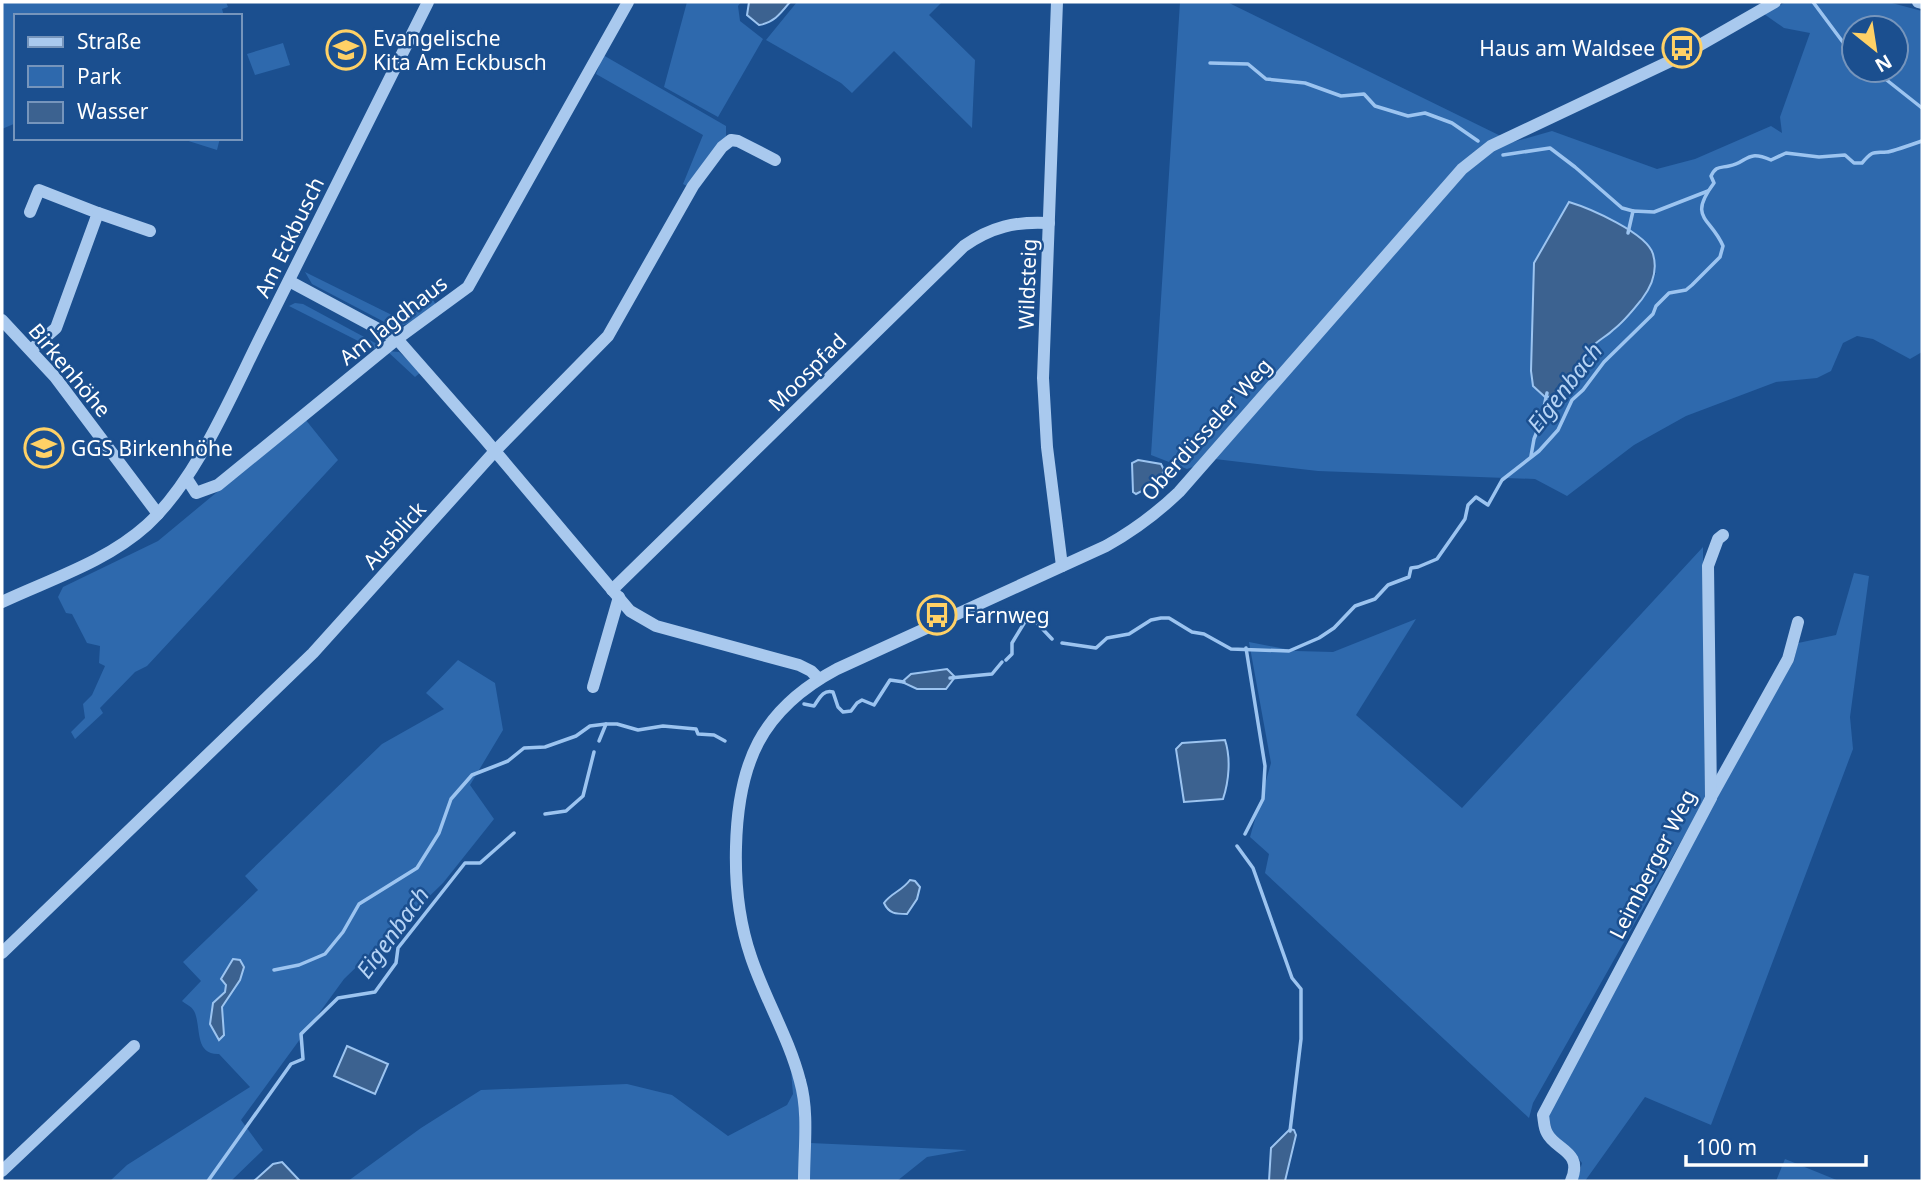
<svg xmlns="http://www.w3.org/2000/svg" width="1924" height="1183" viewBox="0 0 1924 1183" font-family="'Noto Sans',sans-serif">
  <rect width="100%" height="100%" fill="#1b4f8f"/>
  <!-- green -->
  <g fill="#2e69ad" fill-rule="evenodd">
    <polygon points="2,2 226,2 228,7 222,9 224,16 16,16 16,123 2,129"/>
    <polygon points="687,2 741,2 738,6 740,21 763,39 718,117 664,87"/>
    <polygon points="797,2 942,2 929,15 975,60 972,128 894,51 852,93 841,83 766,40"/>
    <path d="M1180,2H1227L1513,142L1552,131L1657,169L1695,159L1771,126L1782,133L1780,117L1810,33L1784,28L1764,14L1786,2H1888L1922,11V352L1910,359L1873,339L1857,336L1843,343L1831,371L1817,378L1776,382L1686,416L1634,445L1567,496L1535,479L1318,471L1215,459L1187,469L1151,455ZM1854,28H1896V70H1854ZM1534,263L1656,273L1644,297L1616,328L1592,347L1575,385Z"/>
    <polygon points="283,43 290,65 255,75 247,54"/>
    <polygon points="603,55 726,126 726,137 689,187 683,184 703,135 596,74"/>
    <polygon points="179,138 220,138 217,150"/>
    <path d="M305,272L404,321L432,298L436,305C423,314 407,329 392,326L312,284Z"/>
    <polygon points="295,303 303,304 379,345 374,349 289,306"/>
    <polygon points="387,351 399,352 421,372 415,377"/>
    <polygon points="305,419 338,460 147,666 135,672 100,708 103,713 75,739 71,732 85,718 83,704 92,695 105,666 99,663 100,646 87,643 72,614 66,613 58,597 63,587 158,541"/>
    <polygon points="1703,547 1705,799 1533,1103 1529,1118 1265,873 1269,854 1250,837 1271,763 1249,642 1296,651 1333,652 1416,619 1356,715 1462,808"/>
    <polygon points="1854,573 1869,576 1850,717 1853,749 1711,1125 1645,1097 1585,1181 1577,1181 1582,1163 1568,1146 1553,1135 1547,1109 1726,775 1794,661 1798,643 1836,635"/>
    <path d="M458,660L495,683L503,730L470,785L494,819L443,883L344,979L241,1120L263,1150L231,1181H110L127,1165L250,1087L219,1054C195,1055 201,1029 195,1013C193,1007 187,1005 182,1001L201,981L183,962L258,890L245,876L382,744L444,709L426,693Z"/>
    <path d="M791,1071C805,1105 799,1146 799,1181H348L421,1128L481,1090L627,1084L672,1095L728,1136L787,1105L793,1094Z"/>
    <polygon points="810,1143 967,1150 927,1157 897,1181 810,1181"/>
    <polygon points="1785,1159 1839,1181 1776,1181"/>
  </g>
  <!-- water -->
  <g fill="#3c6290" stroke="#9cc4f0" stroke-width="2">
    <path d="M749,2H790C781,13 774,23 759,25L747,15Z"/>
    <path d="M1569,202C1589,208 1647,233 1653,254C1658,271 1652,286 1642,299C1634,309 1624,322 1613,330C1607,336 1597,341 1592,347C1576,368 1581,397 1545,397L1533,386L1531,371L1534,263Z"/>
    <path d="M1138,460L1161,464L1164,470C1161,481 1146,489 1136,494L1133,492L1132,463Z"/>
    <polygon points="947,669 955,677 946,689 917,689 902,682 911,674"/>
    <path d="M1225,740C1231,758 1229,781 1223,799L1184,802L1176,749L1182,743Z"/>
    <path d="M910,880L915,881L920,887L917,899L907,914C896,914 889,914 884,903C891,893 902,891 910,880Z"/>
    <polygon points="233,959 240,960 244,967 240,980 222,1007 224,1035 219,1040 210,1024 213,1003 225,992 226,985 221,979"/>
    <polygon points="347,1046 388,1064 375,1094 334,1076"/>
    <polygon points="1290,1129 1294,1130 1296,1135 1285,1181 1269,1181 1271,1148"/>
    <polygon points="282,1162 300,1181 254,1181 273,1164"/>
  </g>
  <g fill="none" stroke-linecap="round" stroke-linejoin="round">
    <!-- stream -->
    <g stroke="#9cc4f0" stroke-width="3.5">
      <polyline points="1813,2 1848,49 1854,54"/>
      <polyline points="1210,63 1248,64 1266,79 1305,83 1341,96 1364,94 1375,106 1408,116 1425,113 1452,123 1478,141"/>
      <polyline points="1874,70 1922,108"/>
      <polyline points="1503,155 1550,148 1575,167 1622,208 1633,211"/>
      <polyline points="1628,233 1633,211 1654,212 1708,191"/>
      <polyline points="1531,456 1534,439 1541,421 1547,393"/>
      <path d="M1062,643L1096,648L1107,638L1129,634L1151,620L1161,618H1169L1192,632L1204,634L1231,649L1289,651L1319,638L1334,628L1355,606L1375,599L1388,585L1409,577L1411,568L1418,567L1437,559L1465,519L1468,505L1476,497L1488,505L1502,480L1539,451L1558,430L1572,400L1583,390L1604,362L1653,314L1656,306L1669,293L1686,290L1692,285L1720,257L1723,246C1711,217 1687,219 1714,183L1711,176C1716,166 1719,168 1729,166C1748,163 1745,149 1771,160L1786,153L1819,157L1845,155L1854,163H1862C1873,150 1873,153 1887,152C1891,152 1919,142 1922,141"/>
      <polyline points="1006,660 1012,654 1012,643 1026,620 1034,620 1052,639"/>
      <polyline points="950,678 992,674 1002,662"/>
      <path d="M804,704L814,706C819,699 823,689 833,692L838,707L843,712L851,711L857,703L862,700L874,705L890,680L904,682"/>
      <polyline points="599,741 606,724 617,724 638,730 663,726 696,729 698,734 714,735 725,741"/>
      <polyline points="545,814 566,811 583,796 594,752"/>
      <polyline points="1245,834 1263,799 1265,766 1246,648"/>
      <polyline points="1237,846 1253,868 1292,978 1301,989 1301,1039 1290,1131"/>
      <polyline points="274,970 299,965 325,954 343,932 359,904 417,868 439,833 451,799 472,775 508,761 524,748 545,747 576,736 590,726 606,724"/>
      <polyline points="208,1181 291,1064 303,1059 301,1034 338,998 375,992 396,963 398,948 465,863 480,863 514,833"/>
    </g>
    <!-- minor -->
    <g stroke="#a9c9ee" stroke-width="12">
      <polyline points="1057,2 1043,378 1047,447 1062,566"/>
      <polyline points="1918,2 1922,3"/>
      <polyline points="30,212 39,190 98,213 56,328 31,350"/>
      <polyline points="98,213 150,231"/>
      <polyline points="289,281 397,339 484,438 630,611 656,626 799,665 811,671 819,679"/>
      <polyline points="2,320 55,377 158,514"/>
      <polyline points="187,479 196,493 218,485 397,339 468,287 628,2"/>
      <path d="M612,590L964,246C991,227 1016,221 1049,223"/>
      <path d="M2,602C51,579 106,562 147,525C198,478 232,393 264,330C319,221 373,111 428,2"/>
      <polyline points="593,687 619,597"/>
      <polyline points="1711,797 1788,659 1798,622"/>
      <polyline points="2,953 313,653 495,451 608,336 693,186 722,147 731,140 738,141 775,160"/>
      <polyline points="2,1171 134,1046"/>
      <path d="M804,1181C804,1149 809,1112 800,1081C789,1038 765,999 751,957C739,922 735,884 736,847C738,764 760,710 837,669L1106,546C1133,531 1156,514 1179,492L1462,169L1491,146L1679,57L1775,2"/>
      <path d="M1571,1181C1584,1151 1555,1150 1547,1133C1544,1128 1544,1121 1543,1115L1711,798L1708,566L1718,539L1723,535"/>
    </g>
  </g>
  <!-- icons -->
  <defs>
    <g id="bus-ring" transform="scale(2.0125)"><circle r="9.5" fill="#1b4f8f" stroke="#ffd166" stroke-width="1.5"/><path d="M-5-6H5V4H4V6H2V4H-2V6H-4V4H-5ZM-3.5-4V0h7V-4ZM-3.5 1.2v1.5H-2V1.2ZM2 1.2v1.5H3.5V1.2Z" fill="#ffd166"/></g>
    <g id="school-ring" transform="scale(2.0125)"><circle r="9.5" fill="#1b4f8f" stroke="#ffd166" stroke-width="1.5"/><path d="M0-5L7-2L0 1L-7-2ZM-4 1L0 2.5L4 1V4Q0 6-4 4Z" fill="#ffd166"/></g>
  </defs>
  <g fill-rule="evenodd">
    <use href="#bus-ring" x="1682" y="48"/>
    <use href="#school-ring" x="346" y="50"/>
    <use href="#school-ring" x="44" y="448"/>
    <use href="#bus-ring" x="937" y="615"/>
  </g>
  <g text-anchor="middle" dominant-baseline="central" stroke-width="5" stroke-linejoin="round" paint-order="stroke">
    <!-- poi labels -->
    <g font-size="21" fill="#fff" stroke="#1b4f8f" text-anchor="start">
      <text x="373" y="38">Evangelische<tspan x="373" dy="24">Kita Am Eckbusch</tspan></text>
      <text x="1655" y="48" text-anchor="end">Haus am Waldsee</text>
      <text x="71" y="448">GGS Birkenhöhe</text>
      <text x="964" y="615">Farnweg</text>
    </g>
    <!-- street labels -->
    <g font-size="21" fill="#fff" stroke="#1b4f8f">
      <text transform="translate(289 237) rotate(-64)">Am Eckbusch</text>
      <text transform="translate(1027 284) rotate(-88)">Wildsteig</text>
      <text transform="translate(393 320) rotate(-38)">Am Jagdhaus</text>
      <text transform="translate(70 370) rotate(50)">Birkenhöhe</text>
      <text transform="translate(807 372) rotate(-45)">Moospfad</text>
      <text transform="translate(1206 429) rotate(-48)">Oberdüsseler Weg</text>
      <text transform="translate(394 535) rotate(-48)">Ausblick</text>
      <text transform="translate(1652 864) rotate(-63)">Leimberger Weg</text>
    </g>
    <!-- water labels -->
    <g font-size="23" font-style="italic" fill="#b5d3f5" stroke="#1b4f8f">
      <text transform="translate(1564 387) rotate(-52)">Eigenbach</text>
      <text transform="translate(392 932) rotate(-54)">Eigenbach</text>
    </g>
  </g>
  <!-- border -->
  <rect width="1924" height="1183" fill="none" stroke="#ffffff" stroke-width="7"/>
  <!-- legend -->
  <rect x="14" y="14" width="228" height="126" fill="#1b4f8f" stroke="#7695bc" stroke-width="2"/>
  <rect x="28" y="37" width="35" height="10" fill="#a9c9ee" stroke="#7695bc" stroke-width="2"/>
  <text x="77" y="49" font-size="21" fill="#ffffff">Straße</text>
  <rect x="28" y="66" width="35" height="21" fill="#2e69ad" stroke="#7695bc" stroke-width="2"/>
  <text x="77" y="84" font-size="21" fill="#ffffff">Park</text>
  <rect x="28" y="102" width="35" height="21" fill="#3c6290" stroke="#7695bc" stroke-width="2"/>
  <text x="77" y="119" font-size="21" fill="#ffffff">Wasser</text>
  <!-- north arrow -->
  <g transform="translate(1875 49) rotate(150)"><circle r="33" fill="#1b4f8f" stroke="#7695bc" stroke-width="2"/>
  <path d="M0-5L12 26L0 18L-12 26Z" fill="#ffd166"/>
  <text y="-10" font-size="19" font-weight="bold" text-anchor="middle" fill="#ffffff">N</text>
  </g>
  <!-- scale -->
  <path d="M1686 1155v10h180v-10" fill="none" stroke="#ffffff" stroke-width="3.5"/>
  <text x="1696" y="1155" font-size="21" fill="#ffffff" stroke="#1b4f8f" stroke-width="5" paint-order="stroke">100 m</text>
</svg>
